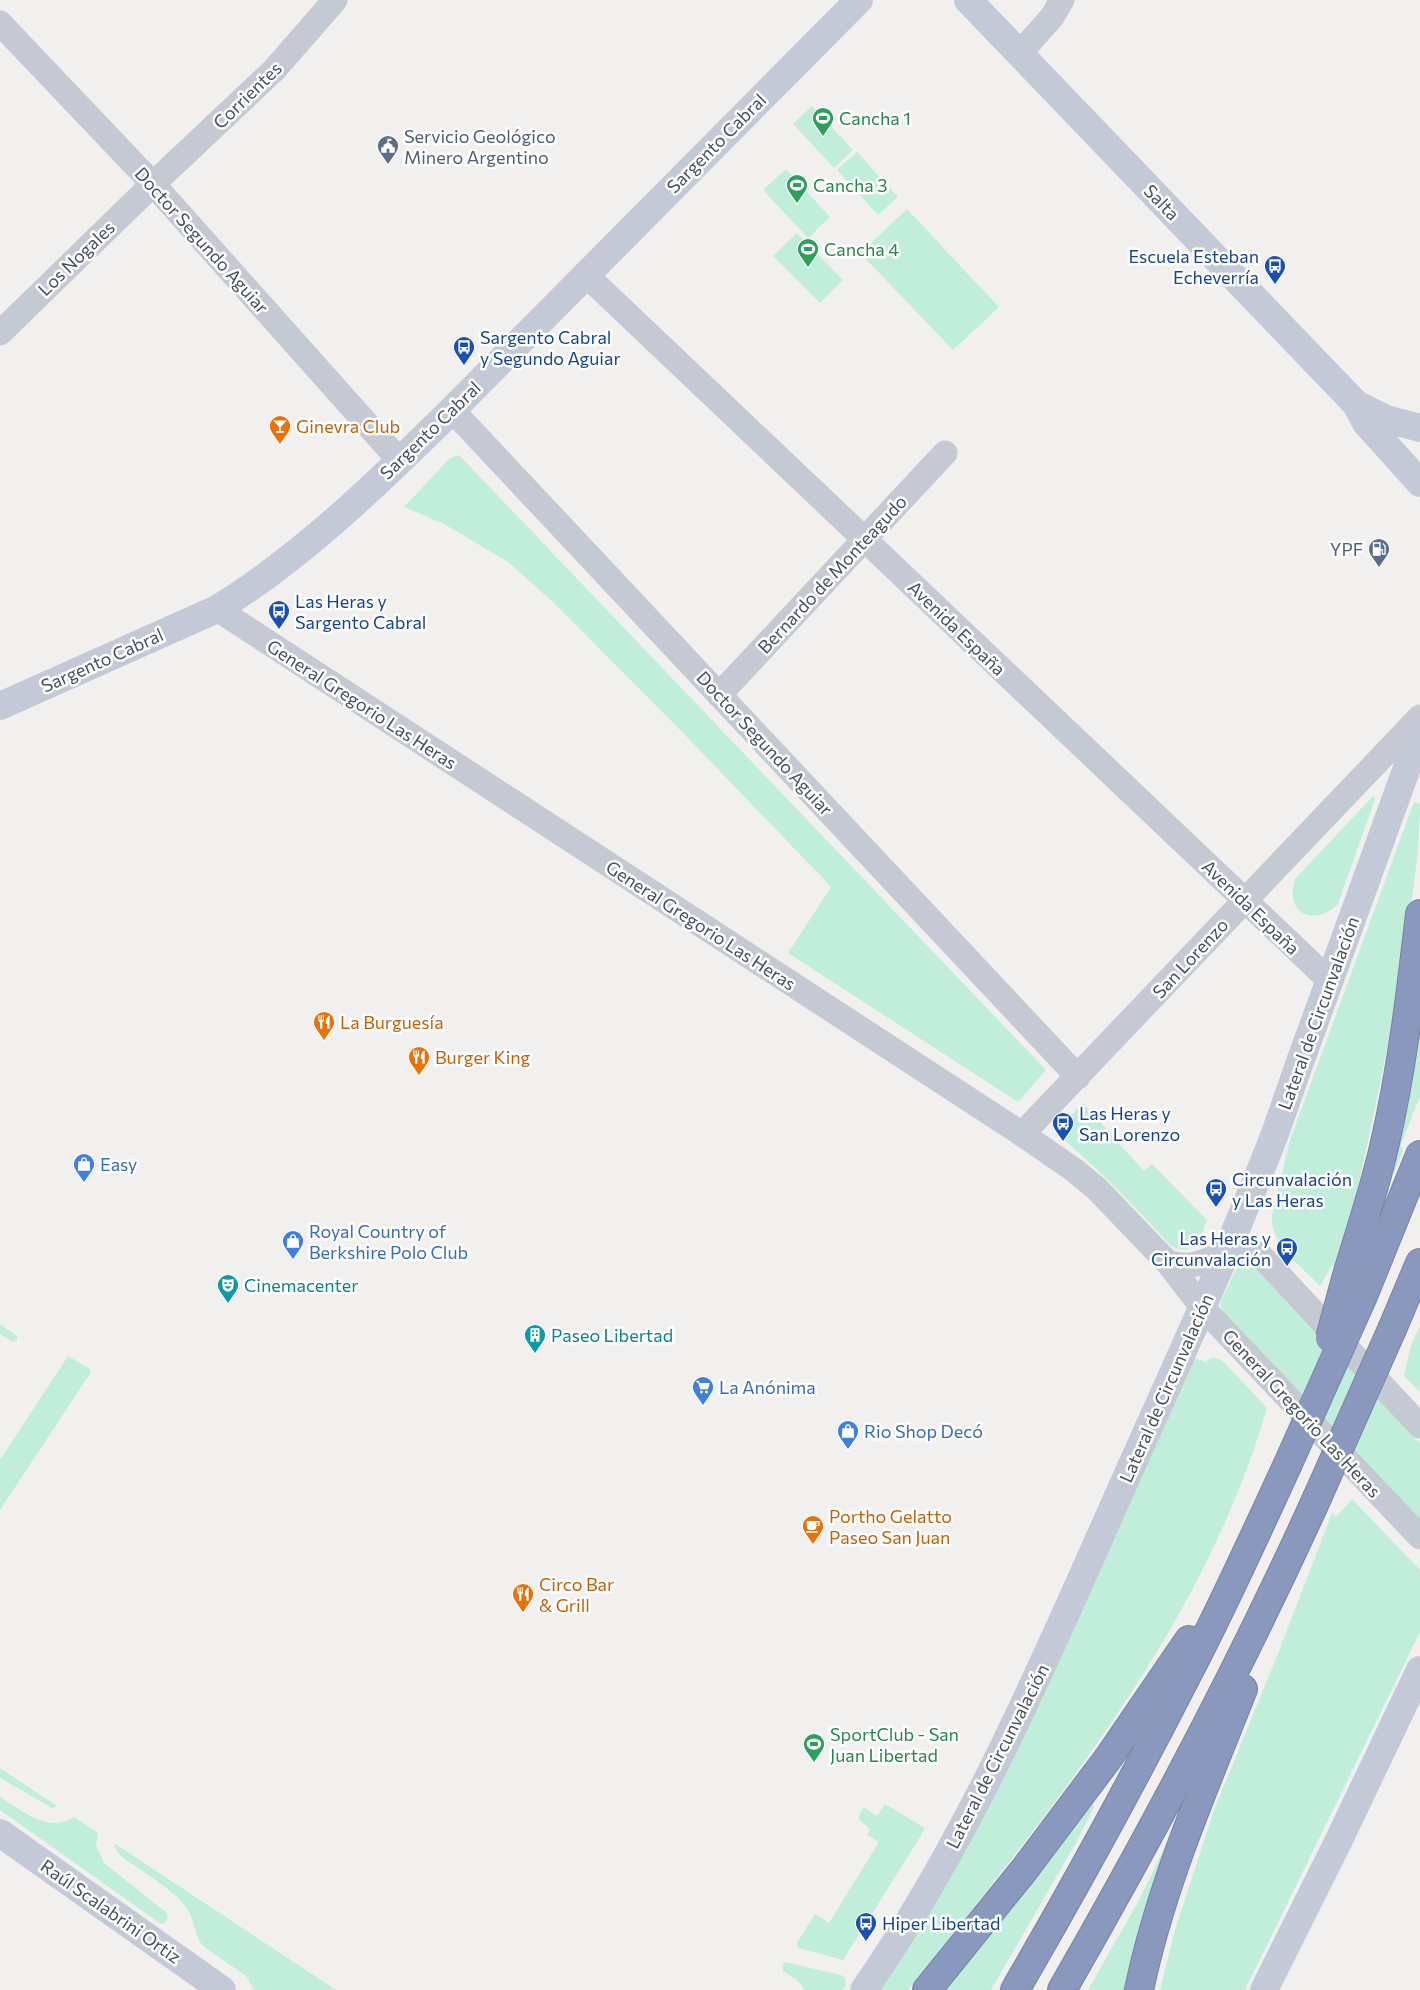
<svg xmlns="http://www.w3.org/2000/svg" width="1420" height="1990" viewBox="0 0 1420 1990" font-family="Commissioner,sans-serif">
  <rect width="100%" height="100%" fill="#f2f0ef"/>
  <!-- green -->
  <g fill="#c0eedb">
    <polygon points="812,106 853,150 834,168 793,124"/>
    <polygon points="857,152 898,197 878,215 837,170"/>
    <polygon points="786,169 830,217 808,238 763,190"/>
    <polygon points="907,209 999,307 953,350 860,253"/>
    <polygon points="797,233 843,280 820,303 773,256"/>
    <polygon points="459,455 1046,1070 1018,1102 788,953 831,887 688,738 554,603 508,562 444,524 404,507 450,458"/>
    <path d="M1373,796L1375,799L1338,904C1313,929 1282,911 1296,878Z"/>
    <path d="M1414,802L1420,804C1420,850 1412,898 1405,944C1394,1018 1379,1091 1363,1164C1354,1200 1350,1236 1339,1272L1332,1265L1320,1286C1302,1267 1269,1243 1272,1215L1290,1140Z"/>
    <polygon points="1420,1006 1420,1096 1401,1145 1403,1151 1385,1195"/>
    <path d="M1083,1103L1144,1171L1152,1164L1207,1220C1199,1240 1196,1257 1171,1246C1134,1206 1097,1167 1055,1132Z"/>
    <polygon points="1242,1265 1255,1268 1420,1443 1420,1520 1223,1312 1220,1304 1236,1269"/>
    <polygon points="0,1324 17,1336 17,1341 13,1342 0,1334"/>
    <polygon points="1420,1326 1420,1392 1404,1376 1411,1345"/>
    <polygon points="68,1356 90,1369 91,1372 0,1510 0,1460"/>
    <path d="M1192,1357L1206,1362C1211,1356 1216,1357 1223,1361L1267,1408C1202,1631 1049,1812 908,1990H881L923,1925L949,1880L1088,1596Z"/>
    <polygon points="1352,1499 1420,1570 1420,1632 1245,1990 1160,1990 1175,1930 1214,1810 1277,1656 1332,1513 1336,1517"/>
    <polygon points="0,1768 57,1806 52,1808 0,1778"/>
    <path d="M0,1797C22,1810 48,1834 74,1817L98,1833L96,1845L104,1863L167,1913L168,1918L165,1923L161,1924L0,1810Z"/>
    <polygon points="885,1804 925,1828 920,1837 843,1960 798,1948 797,1943 815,1914 829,1923 879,1842 867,1835 870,1829 859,1820 859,1816 863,1807 877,1816"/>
    <polygon points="1092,1804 1094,1807 1077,1841 991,1990 940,1990"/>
    <polygon points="1180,1816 1132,1990 1088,1990 1139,1900"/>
    <path d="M114,1843L336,1990H254L246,1976L203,1946C194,1935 195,1919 186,1907C173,1889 140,1870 122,1857L116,1850Z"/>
    <polygon points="785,1962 841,1975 845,1978 846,1985 842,1990 805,1990 796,1979 783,1971 782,1966"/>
  </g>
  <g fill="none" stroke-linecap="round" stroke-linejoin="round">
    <!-- highway casing -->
    <g stroke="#7483a8" stroke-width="30">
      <g id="highway">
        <path d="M1346,1279C1359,1235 1374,1191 1384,1147C1402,1070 1411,992 1420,914"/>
        <polyline points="1363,1296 1420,1155"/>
        <polyline points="1393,1327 1420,1263"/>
        <polyline points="927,1990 1024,1870 1109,1757 1189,1640"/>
        <path d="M1015,1990C1076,1885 1134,1779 1189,1671C1224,1604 1255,1535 1287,1466"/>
        <path d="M1062,1990C1154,1830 1241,1666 1317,1498"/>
        <path d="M1139,1990C1161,1885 1204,1788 1243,1689"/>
      </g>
    </g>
    <!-- street -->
    <g stroke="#c4c9d4" stroke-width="25">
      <polyline points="0,23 153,184 400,461"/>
      <polyline points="1020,53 1052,17 1062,0"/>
      <polyline points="585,274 1330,981"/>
      <polyline points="0,333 153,184 274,70 335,0"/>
      <polyline points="452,410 1078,1077"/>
      <polyline points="217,609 1022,1134 1074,1170 1096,1188 1168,1263 1201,1306 1420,1537"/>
      <polyline points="719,695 945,453"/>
      <polyline points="1022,1134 1420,717"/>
      <path d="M1168,1263C1177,1264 1186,1267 1196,1264C1220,1258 1235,1242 1260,1255L1420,1426"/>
    </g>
    <!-- secondary -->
    <g stroke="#c3c9d7" stroke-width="28">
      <polyline points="968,0 1356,404 1366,423 1420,483"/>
      <polyline points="1356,404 1386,419 1420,428"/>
      <path d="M0,706L217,609C302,557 380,481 452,410L859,0"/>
      <polyline points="0,1833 222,1990"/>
      <path d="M864,1990C962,1849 1034,1686 1103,1530C1159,1403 1218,1277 1269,1149C1282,1116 1292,1083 1304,1051C1343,945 1381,838 1420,732"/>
      <polyline points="1264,1990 1338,1842 1420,1670"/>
    </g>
    <!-- highway -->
    <use href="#highway" stroke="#8998bc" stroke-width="28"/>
    <!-- highway-bridge casing -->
    <g stroke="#7483a8" stroke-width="30" stroke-linecap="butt">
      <g id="highway-bridge">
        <polyline points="1330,1338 1346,1279"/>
        <polyline points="1287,1466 1363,1296"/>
        <polyline points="1317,1498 1393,1327"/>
      </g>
    </g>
    <!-- highway-bridge -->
    <use href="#highway-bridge" stroke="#8998bc" stroke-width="28"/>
  </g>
  <!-- icons -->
  <defs>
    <g id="stadium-pin" transform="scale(1.125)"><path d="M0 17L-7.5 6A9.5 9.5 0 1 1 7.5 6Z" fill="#2e9e5b" stroke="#fff"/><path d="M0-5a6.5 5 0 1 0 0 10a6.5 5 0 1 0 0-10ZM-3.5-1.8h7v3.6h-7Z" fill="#fff"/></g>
    <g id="civic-pin" transform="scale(1.125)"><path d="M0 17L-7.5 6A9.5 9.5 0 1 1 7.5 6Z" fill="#5c6f8a" stroke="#fff"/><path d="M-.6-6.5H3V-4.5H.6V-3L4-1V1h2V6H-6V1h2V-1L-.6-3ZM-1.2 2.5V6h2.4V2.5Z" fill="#fff"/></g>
    <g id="bus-pin" transform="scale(1.125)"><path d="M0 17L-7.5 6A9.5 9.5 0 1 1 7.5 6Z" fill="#1a4fb4" stroke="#fff"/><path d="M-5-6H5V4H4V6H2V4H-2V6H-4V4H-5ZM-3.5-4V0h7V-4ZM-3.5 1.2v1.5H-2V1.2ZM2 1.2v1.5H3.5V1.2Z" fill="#fff"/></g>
    <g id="bar-pin" transform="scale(1.125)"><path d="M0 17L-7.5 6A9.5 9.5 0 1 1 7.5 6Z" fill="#e8710a" stroke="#fff"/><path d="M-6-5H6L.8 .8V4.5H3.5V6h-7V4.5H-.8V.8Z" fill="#fff"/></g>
    <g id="fuel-pin" transform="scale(1.125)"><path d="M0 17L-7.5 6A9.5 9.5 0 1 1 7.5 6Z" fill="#5c6f8a" stroke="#fff"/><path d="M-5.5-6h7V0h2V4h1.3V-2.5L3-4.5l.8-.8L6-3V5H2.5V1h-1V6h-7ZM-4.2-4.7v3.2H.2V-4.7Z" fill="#fff"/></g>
    <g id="restaurant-pin" transform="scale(1.125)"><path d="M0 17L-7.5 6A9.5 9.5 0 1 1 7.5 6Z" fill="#e8710a" stroke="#fff"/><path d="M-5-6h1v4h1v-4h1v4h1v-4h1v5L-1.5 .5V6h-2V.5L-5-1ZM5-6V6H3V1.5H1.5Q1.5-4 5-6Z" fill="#fff"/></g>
    <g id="shop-pin" transform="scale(1.125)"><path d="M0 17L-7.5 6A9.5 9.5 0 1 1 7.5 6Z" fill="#3f7fe0" stroke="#fff"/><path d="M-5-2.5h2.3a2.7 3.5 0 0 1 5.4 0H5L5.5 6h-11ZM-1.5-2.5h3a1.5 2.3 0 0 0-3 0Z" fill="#fff"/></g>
    <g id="theatre-pin" transform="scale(1.125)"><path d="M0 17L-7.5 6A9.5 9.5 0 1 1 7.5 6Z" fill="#0f9aa8" stroke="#fff"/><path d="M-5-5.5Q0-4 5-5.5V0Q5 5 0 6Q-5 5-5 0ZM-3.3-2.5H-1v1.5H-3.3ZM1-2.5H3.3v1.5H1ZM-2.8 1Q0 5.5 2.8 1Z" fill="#fff"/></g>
    <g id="building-pin" transform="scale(1.125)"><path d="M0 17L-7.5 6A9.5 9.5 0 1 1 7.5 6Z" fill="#0f9aa8" stroke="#fff"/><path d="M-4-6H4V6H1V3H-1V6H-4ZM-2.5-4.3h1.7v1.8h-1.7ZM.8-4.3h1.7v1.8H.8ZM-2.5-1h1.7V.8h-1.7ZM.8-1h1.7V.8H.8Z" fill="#fff"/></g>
    <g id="supermarket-pin" transform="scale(1.125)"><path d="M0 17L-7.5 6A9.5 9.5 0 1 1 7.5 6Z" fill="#3f7fe0" stroke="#fff"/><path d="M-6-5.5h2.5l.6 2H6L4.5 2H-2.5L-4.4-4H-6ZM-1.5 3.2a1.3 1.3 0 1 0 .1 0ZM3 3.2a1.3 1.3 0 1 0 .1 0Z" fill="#fff"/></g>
    <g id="cafe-pin" transform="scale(1.125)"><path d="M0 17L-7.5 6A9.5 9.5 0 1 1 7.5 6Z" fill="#e8710a" stroke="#fff"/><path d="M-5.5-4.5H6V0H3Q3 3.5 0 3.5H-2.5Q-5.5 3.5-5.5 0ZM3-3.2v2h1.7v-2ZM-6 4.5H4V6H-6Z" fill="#fff"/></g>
  </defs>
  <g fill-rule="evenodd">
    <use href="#stadium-pin" x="823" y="118"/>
    <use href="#civic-pin" x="388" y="146"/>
    <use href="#stadium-pin" x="797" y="185"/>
    <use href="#stadium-pin" x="808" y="249"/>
    <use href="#bus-pin" x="1275" y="266"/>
    <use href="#bus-pin" x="464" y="347"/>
    <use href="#bar-pin" x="280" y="426"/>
    <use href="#fuel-pin" x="1379" y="549"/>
    <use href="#bus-pin" x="279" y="611"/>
    <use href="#restaurant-pin" x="324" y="1022"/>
    <use href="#restaurant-pin" x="419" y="1057"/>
    <use href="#bus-pin" x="1063" y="1123"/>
    <use href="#shop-pin" x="84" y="1164"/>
    <use href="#bus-pin" x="1216" y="1189"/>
    <use href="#shop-pin" x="293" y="1241"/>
    <use href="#bus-pin" x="1287" y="1248"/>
    <use href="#theatre-pin" x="228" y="1285"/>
    <use href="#building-pin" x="535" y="1335"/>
    <use href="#supermarket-pin" x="703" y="1387"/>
    <use href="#shop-pin" x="848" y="1431"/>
    <use href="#cafe-pin" x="813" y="1526"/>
    <use href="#restaurant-pin" x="523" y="1594"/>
    <use href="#stadium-pin" x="814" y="1744"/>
    <use href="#bus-pin" x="866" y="1923"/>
  </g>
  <g text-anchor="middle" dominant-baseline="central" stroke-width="5" stroke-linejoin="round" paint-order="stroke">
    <!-- street labels -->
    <g font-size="18" fill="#484f5c" stroke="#fff">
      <text transform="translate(247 95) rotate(-44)">Corrientes</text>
      <text transform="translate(716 143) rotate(-45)">Sargento Cabral</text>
      <text transform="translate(1162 202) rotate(46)">Salta</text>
      <text transform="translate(202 240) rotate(48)">Doctor Segundo Aguiar</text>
      <text transform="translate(76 258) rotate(-44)">Los Nogales</text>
      <text transform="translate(430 430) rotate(-44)">Sargento Cabral</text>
      <text transform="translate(832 574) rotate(-47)">Bernardo de Monteagudo</text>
      <text transform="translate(957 628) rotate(44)">Avenida España</text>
      <text transform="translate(102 660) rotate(-24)">Sargento Cabral</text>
      <text transform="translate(362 704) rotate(33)">General Gregorio Las Heras</text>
      <text transform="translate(765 743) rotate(47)">Doctor Segundo Aguiar</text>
      <text transform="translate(1251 907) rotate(44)">Avenida España</text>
      <text transform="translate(701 925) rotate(33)">General Gregorio Las Heras</text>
      <text transform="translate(1190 958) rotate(-47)">San Lorenzo</text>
      <text transform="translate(1318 1013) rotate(-70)">Lateral de Circunvalación</text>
      <text transform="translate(1166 1388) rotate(-66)">Lateral de Circunvalación</text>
      <text transform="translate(1302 1413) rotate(47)">General Gregorio Las Heras</text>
      <text transform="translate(997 1756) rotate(-63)">Lateral de Circunvalación</text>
      <text transform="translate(111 1911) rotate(35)">Raúl Scalabrini Ortiz</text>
    </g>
    <!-- leisure labels -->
    <g font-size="18" fill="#27864d" stroke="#fff" text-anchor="start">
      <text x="839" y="118">Cancha 1</text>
      <text x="813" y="185">Cancha 3</text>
      <text x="824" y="249">Cancha 4</text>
      <text x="830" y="1734">SportClub - San<tspan x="830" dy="21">Juan Libertad</tspan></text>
    </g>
    <!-- service labels -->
    <g font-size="18" fill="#4e5e75" stroke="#fff" text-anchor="start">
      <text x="404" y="136">Servicio Geológico<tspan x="404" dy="21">Minero Argentino</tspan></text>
      <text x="1363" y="549" text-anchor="end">YPF</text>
    </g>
    <!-- transit labels -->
    <g font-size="18" fill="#164399" stroke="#fff" text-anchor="start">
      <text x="1259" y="256" text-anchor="end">Escuela Esteban<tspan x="1259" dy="21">Echeverría</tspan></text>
      <text x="480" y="337">Sargento Cabral<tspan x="480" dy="21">y Segundo Aguiar</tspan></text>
      <text x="295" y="601">Las Heras y<tspan x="295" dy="21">Sargento Cabral</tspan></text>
      <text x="1079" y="1113">Las Heras y<tspan x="1079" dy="21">San Lorenzo</tspan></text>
      <text x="1232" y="1179">Circunvalación<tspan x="1232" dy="21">y Las Heras</tspan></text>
      <text x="1271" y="1238" text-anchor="end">Las Heras y<tspan x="1271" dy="21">Circunvalación</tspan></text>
      <text x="882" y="1923">Hiper Libertad</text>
    </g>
    <!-- food labels -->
    <g font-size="18" fill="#c56008" stroke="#fff" text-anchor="start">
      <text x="296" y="426">Ginevra Club</text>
      <text x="340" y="1022">La Burguesía</text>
      <text x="435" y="1057">Burger King</text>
      <text x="829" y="1516">Portho Gelatto<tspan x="829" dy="21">Paseo San Juan</tspan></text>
      <text x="539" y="1584">Circo Bar<tspan x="539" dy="21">&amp; Grill</tspan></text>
    </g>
    <!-- shop labels -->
    <g font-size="18" fill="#366cbe" stroke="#fff" text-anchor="start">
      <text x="100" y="1164">Easy</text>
      <text x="309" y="1231">Royal Country of<tspan x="309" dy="21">Berkshire Polo Club</tspan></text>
      <text x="719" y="1387">La Anónima</text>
      <text x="864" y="1431">Rio Shop Decó</text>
    </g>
    <!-- culture labels -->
    <g font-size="18" fill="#0d838f" stroke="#fff" text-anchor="start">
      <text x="244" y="1285">Cinemacenter</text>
      <text x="551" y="1335">Paseo Libertad</text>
    </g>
  </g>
</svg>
